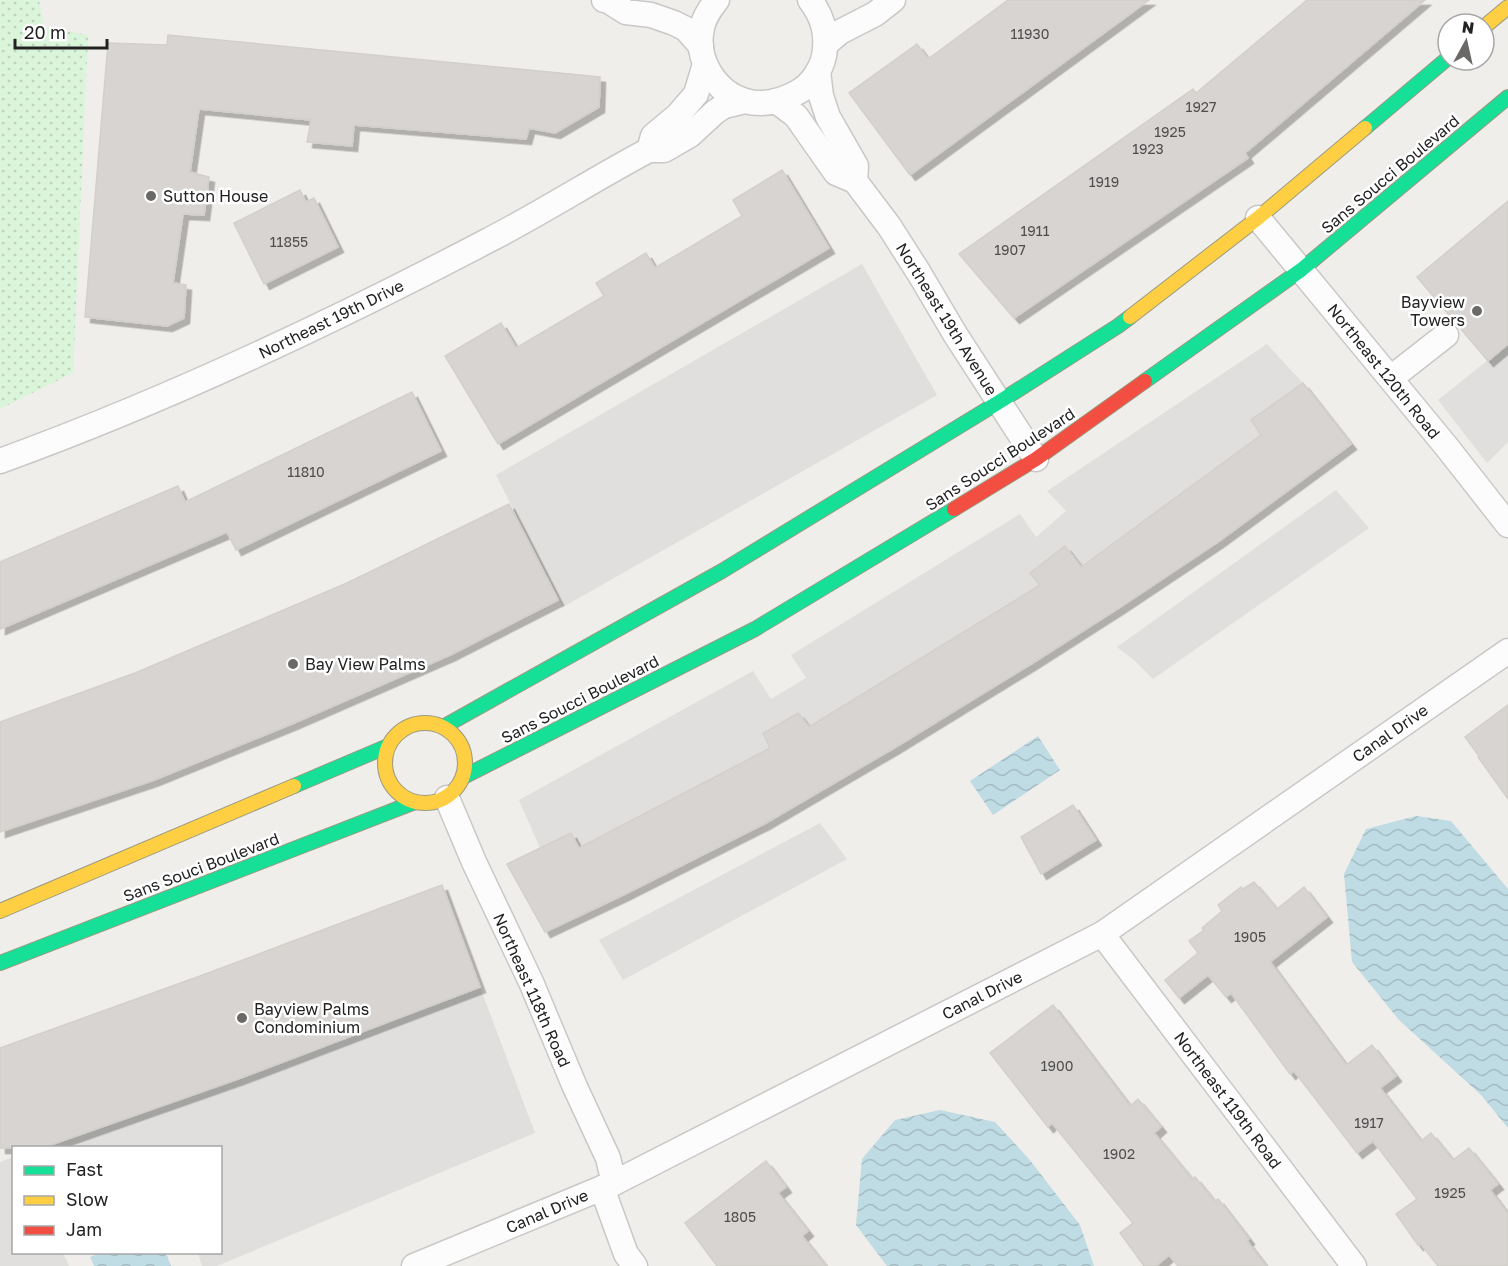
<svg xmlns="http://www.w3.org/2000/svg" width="1508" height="1266" viewBox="0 0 1508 1266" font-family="'Golos Text',sans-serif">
  <defs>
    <pattern id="park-dots" width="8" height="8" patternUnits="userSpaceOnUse" patternTransform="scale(1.5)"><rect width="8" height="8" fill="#daf5da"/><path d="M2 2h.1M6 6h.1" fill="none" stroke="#bbd2bb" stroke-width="1.8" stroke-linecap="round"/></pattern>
    <pattern id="water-waves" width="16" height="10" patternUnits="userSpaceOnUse" patternTransform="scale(1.5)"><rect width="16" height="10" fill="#bfdbe3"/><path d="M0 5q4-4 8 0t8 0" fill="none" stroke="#a4bcc2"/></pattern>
    <filter id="shadow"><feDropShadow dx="5.5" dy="5.5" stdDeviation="0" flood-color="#0004"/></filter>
  </defs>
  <rect width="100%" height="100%" fill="#f0eeeb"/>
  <!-- park -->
  <polygon fill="url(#park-dots)" points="0,0 39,0 44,27 88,35 73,373 0,409"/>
  <!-- parking -->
  <g fill="#e0dfde">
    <polygon points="862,264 937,395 563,607 496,475"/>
    <polygon points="1267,344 1303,383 1251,420 1261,435 1081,566 1069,550 1031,572 1040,585 809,727 797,713 763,732 770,748 579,848 571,833 540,848 519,800 753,671 771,699 806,678 791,655 1020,514 1036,537 1066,511 1047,491"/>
    <polygon points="1508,344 1508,442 1487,463 1438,400"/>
    <polygon points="1336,490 1369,528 1153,679 1135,661 1117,647"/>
    <polygon points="820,823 847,859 623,980 599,940"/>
    <polygon points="480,987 535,1133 217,1266 202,1266 198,1253 220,1252 220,1148 40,1148"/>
    <polygon points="13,1157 14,1252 63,1253 69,1266 0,1266 0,1162"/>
  </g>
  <!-- water -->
  <g fill="url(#water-waves)">
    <polygon points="1038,736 1060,770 993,815 970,781"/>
    <polygon points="1416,816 1451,821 1508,889 1508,1128 1481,1095 1399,1020 1352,962 1344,874 1366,829"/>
    <polygon points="940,1110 995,1122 1029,1159 1080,1225 1094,1266 887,1266 856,1225 862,1159 895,1120"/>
    <polygon points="101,1253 166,1253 171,1266 94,1266 90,1257"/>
  </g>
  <!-- building -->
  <g fill="#d7d4d2" stroke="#d3d0cc" stroke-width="1.5" filter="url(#shadow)">
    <polygon points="1008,0 1149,0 910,175 849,93 917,44 928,59"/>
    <polygon points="1307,0 1425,0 1245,153 1248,158 1014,318 959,254 1193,89 1196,93"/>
    <polygon points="168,35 600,77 599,107 555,133 529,128 526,139 354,125 352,146 307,142 311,120 199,109 190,172 209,177 204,215 183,214 173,283 186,285 184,318 167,326 85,317 108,43 167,45"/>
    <polygon points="782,170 829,248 498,444 445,356 501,323 516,348 604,296 596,283 646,253 655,268 742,216 733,200"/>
    <polygon points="300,190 306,202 314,198 338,247 264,284 234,223"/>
    <polygon points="1508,201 1508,344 1488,361 1417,277"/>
    <polygon points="1303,383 1351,444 1218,542 1119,608 1031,664 894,748 764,824 623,895 545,932 507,864 571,833 579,848 770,748 763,733 798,713 809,727 1040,585 1030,573 1065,546 1081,567 1261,435 1251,420"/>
    <polygon points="412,392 441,451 236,550 227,532 0,629 0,562 178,486 185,502"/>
    <polygon points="509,504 558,600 450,655 294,723 154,780 0,832 0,722 135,673 347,583"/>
    <polygon points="1508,705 1508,799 1478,757 1479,756 1465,737"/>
    <polygon points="1073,805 1096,840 1041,874 1021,837"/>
    <polygon points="1254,882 1277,909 1304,887 1327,917 1270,962 1346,1065 1372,1045 1396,1076 1380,1088 1421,1141 1431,1133 1453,1160 1469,1148 1498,1184 1490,1190 1508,1214 1508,1266 1438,1266 1420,1243 1418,1245 1396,1214 1417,1199 1373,1141 1357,1153 1294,1071 1290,1074 1231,993 1226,997 1208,975 1179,998 1165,980 1198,953 1189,941 1204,930 1202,928 1222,911 1218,905 1241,887 1243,889"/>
    <polygon points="442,885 480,987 238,1079 42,1148 0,1148 0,1048 200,976"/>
    <polygon points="1053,1005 1130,1106 1138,1099 1161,1127 1154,1133 1192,1179 1195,1177 1215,1202 1218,1199 1249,1239 1247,1241 1266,1266 1178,1266 1169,1255 1156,1266 1144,1266 1120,1233 1133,1223 1052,1123 1048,1127 990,1053"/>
    <polygon points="766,1161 786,1187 778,1193 808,1231 802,1236 826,1266 717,1266 685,1223"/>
  </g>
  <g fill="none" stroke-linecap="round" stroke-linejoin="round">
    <!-- street casing -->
    <g stroke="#c9c8c7" stroke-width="27">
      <g id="street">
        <polyline points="604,0 607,0 626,12 651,15 674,23 686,29 701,46"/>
        <path d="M717,0C710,9 704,17 702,28C695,59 715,92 745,101C763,106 782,101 798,92C811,85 821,70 824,56C828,34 823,17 810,0"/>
        <polyline points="826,44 840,32 875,14 893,0"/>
        <polyline points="818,71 821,96 828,117 856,166 855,181"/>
        <polyline points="776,101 796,116 836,173 855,181 889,226 919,273 955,334 1036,459"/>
        <polyline points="649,150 653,136 678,115 696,94 705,64"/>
        <polyline points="1258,218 1446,446 1508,525"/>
        <polyline points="1391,378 1446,335"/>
        <path d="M0,461C168,400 329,324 487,241C542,213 594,179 649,150H664L690,135L715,112L724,106L745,101"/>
        <polyline points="447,798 474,862 531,982 575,1087 608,1158 614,1183"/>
        <polyline points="1102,934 1354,1266"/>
        <polyline points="602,1188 626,1254 635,1266"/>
        <polyline points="414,1266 614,1183 1102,934 1508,651"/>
      </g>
    </g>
    <!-- fast casing -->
    <g stroke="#999a82" stroke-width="16">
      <g id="fast">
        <polyline points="1365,128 1448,58"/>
        <polyline points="1145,381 1301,270 1508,97"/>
        <polyline points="443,727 722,571 999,402 1118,326 1130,317"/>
        <polyline points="463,777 755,629 954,509"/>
        <polyline points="294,786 388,746"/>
        <polyline points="0,963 415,802"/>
      </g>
    </g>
    <!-- slow casing -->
    <g stroke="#999a82" stroke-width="16">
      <g id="slow">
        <polyline points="1484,27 1508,7"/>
        <polyline points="1130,317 1258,218 1365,128"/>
        <circle cx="425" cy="763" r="40"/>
        <polyline points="0,911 294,786"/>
      </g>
    </g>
    <!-- jam casing -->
    <g stroke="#999a82" stroke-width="16">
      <polyline id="jam" points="954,509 1036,459 1145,381"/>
    </g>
    <!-- street -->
    <use href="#street" stroke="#fdfcfc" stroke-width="24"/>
    <!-- fast -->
    <use href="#fast" stroke="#16e098" stroke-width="14"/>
    <!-- slow -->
    <use href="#slow" stroke="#ffcf43" stroke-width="14"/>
    <!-- jam -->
    <use href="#jam" stroke="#f24e42" stroke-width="14"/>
  </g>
  <!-- markers -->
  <g fill="#6a6968" stroke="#fff" stroke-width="2">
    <circle cx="151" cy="196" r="6"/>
    <circle cx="1477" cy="311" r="6"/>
    <circle cx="293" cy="664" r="6"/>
    <circle cx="242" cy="1018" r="6"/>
  </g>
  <g text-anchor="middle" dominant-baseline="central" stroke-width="5" stroke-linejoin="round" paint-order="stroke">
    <!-- number labels -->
    <g font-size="14" fill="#4f4e4e">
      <text x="1030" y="33">11930</text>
      <text x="1201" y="106">1927</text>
      <text x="1170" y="131">1925</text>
      <text x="1148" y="148">1923</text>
      <text x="1104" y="181">1919</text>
      <text x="1035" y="230">1911</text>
      <text x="289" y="241">11855</text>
      <text x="1010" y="249">1907</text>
      <text x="306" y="471">11810</text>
      <text x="1250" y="936">1905</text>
      <text x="1057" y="1065">1900</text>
      <text x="1369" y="1122">1917</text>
      <text x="1119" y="1153">1902</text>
      <text x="1450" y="1192">1925</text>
      <text x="740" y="1216">1805</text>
    </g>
    <!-- street labels -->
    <g font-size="16" fill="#222" stroke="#fff">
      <text transform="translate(1390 174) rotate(-40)">Sans Soucci Boulevard</text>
      <text transform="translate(331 319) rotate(-26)">Northeast 19th Drive</text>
      <text transform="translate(947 319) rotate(58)">Northeast 19th Avenue</text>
      <text transform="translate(1384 371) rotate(51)">Northeast 120th Road</text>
      <text transform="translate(1000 459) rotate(-33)">Sans Soucci Boulevard</text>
      <text transform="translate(580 699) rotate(-27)">Sans Soucci Boulevard</text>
      <text transform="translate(1390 733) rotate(-35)">Canal Drive</text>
      <text transform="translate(201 867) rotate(-21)">Sans Souci Boulevard</text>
      <text transform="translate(532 990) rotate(66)">Northeast 118th Road</text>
      <text transform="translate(982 995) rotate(-27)">Canal Drive</text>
      <text transform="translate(1228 1100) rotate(53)">Northeast 119th Road</text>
      <text transform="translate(547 1211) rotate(-23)">Canal Drive</text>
    </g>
    <!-- poi labels -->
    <g font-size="16" fill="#222" stroke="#fff" text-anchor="start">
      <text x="163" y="196">Sutton House</text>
      <text x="1465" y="302" text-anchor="end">Bayview<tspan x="1465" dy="18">Towers</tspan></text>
      <text x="305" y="664">Bay View Palms</text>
      <text x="254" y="1009">Bayview Palms<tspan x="254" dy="18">Condominium</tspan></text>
    </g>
  </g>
  <!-- legend -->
  <rect x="12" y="1146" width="210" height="108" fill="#ffffff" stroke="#a7a7a7" stroke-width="1.5"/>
  <rect x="24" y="1166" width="30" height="9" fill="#16e098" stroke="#a7a7a7" stroke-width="1.5"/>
  <text x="66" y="1176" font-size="18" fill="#222222">Fast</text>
  <rect x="24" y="1196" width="30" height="9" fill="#ffcf43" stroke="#a7a7a7" stroke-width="1.5"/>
  <text x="66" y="1206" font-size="18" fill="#222222">Slow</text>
  <rect x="24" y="1226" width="30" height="9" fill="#f24e42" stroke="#a7a7a7" stroke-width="1.5"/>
  <text x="66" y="1236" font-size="18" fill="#222222">Jam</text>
  <!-- north arrow -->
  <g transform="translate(1466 42) rotate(8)"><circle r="28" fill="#ffffff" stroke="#a7a7a7" stroke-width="1.5"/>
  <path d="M0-4.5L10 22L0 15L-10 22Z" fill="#6a6968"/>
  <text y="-9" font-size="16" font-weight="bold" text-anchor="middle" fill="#222222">N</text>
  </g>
  <!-- scale -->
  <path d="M15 39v9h92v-9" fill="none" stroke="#222222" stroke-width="3"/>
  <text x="24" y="39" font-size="18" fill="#222222" stroke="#ffffff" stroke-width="4.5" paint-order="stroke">20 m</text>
</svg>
